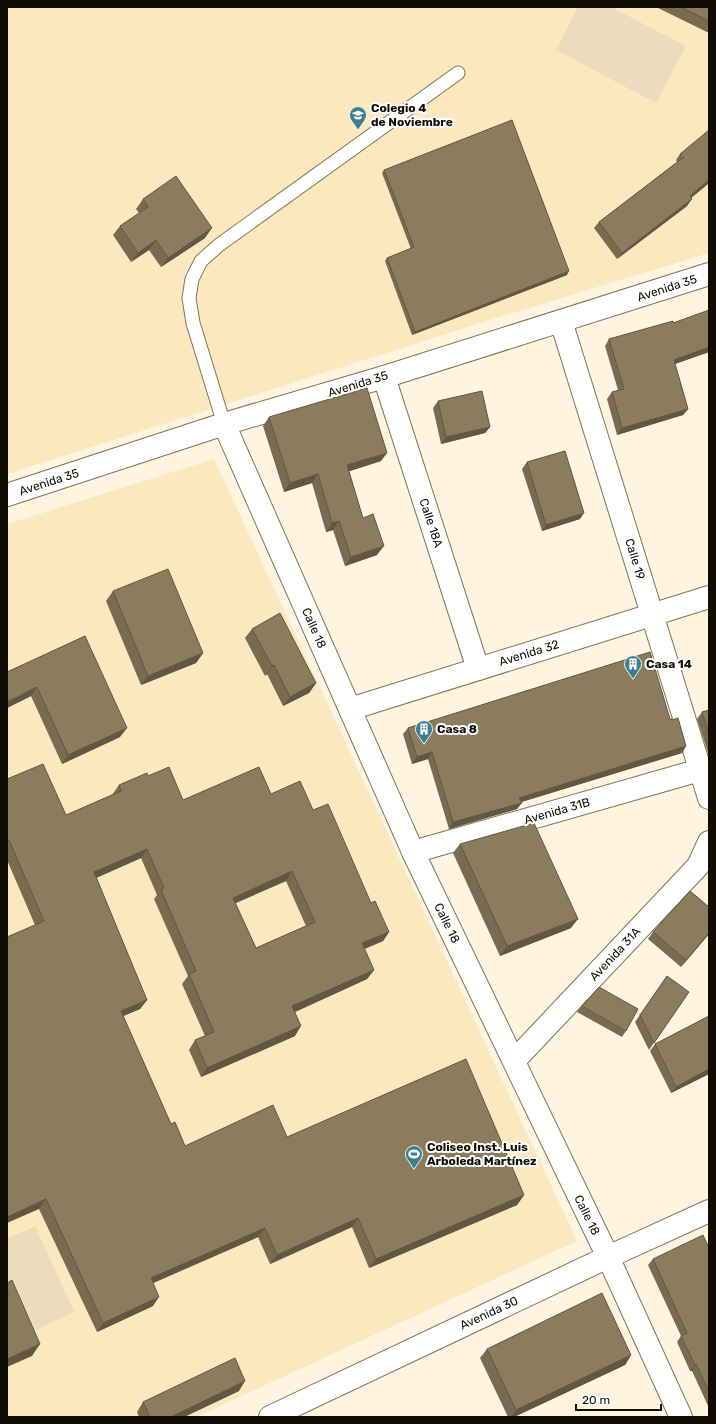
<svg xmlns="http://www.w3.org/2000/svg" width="716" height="1424" viewBox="0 0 716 1424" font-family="Rubik,sans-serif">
  <rect width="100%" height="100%" fill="#fef4e0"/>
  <!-- built -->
  <g fill="#fce8bf">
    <polygon points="7,7 709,7 709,253 493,319 7,474"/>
    <polygon points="214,459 577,1241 196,1417 7,1417 7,524"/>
  </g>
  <!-- green -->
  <g fill="#ebdcbe">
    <polygon points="578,7 611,7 686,46 656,103 556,50"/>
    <polygon points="35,1226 74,1312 32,1332 7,1277 7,1239"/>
  </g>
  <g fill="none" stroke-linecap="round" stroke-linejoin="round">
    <!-- service casing -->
    <g stroke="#817355" stroke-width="15">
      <polyline id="service" points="224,424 193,323 189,298 192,279 201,261 219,245 458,73"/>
    </g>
    <!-- minor casing -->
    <g stroke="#817355" stroke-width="24">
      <g id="minor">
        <polyline points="561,321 709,798"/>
        <polyline points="384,377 478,669"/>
        <polyline points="224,424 413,852 608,1257 681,1417"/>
        <polyline points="350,709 709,597"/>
        <polyline points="413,852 700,770"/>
        <polyline points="514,1061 698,866 709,842"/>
      </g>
    </g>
    <!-- tertiary casing -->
    <g stroke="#817355" stroke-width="24">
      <g id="tertiary">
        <polyline points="7,495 224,424 384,377 709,274"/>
        <polyline points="270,1417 608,1257 709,1211"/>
      </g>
    </g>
    <!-- service -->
    <use href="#service" stroke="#fff" stroke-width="13"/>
    <!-- minor -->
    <use href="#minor" stroke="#fff" stroke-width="22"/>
    <!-- tertiary -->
    <use href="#tertiary" stroke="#fff" stroke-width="22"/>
  </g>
  <!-- wall -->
  <g fill="#786b51" fill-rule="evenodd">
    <polygon points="656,7 709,7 709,33"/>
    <polygon points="680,154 709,183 691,198 687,206 617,259 594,228 599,222 677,162 676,160"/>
    <polygon points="384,170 567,275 412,335 385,261 387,258 411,249 382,173"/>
    <polygon points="143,199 205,238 161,267 149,250 131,262 113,235 120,226 139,213 136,209"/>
    <polygon points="673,323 709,352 675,364 688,409 683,415 617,435 607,399 612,392 618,390 605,346 609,339"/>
    <polygon points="438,401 490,427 485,433 441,444 433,408"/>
    <polygon points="269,417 381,461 349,471 363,518 377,555 345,566 333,530 326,532 312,483 284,492 263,426"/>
    <polygon points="527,462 580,519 542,531 522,469"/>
    <polygon points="113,591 203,653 196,663 141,685 106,601"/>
    <polygon points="252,629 316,683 309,693 283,706 267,674 265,676 245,638"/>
    <polygon points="85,636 120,737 62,764 31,696 7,708"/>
    <polygon points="709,710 709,756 697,719 702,712"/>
    <polygon points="670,719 686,746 682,753 521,802 517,809 449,829 428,759 412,764 403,734 408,728"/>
    <path d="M148,776L183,800L271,794L313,810L389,932L383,941L364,949L374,970L367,979L295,1012V1036L201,1077L189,1050L195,1040L205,1036L182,984L188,976L154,899L157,895L141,858L96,878L147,1000L140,1009L123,1016L171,1124L185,1146L287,1137L524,1195L517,1205L369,1268L352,1227L270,1264L258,1237L153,1283V1306L97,1332L39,1209L35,925L7,860V779L66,815L112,795L119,785ZM286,881L306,926L256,948L235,903Z"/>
    <polygon points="460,844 571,928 500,956 453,853"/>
    <polygon points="653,932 709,934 681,967 648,939"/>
    <polygon points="667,976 689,992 649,1050 635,1022"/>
    <polygon points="582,1006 626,1031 622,1037 577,1012"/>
    <polygon points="709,1016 709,1074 671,1093 650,1051 655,1044"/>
    <polygon points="709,1248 709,1408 692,1371 690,1371 677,1342 681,1336 648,1265 653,1259"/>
    <polygon points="487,1349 631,1355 625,1365 514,1417 508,1417 480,1358"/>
    <polygon points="239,1391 184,1417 139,1417 137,1412 143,1402"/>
  </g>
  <!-- shaded-wall -->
  <g fill="#615742">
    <polygon points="709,180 709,183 685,203 690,196"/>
    <polygon points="692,199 687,206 617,259 622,253"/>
    <polygon points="212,228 205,238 161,267 168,258"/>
    <polygon points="156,240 149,250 131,262 138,253"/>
    <polygon points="569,271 567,275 412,335 415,332"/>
    <polygon points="709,347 709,352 669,366 674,360"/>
    <polygon points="688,409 683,415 617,435 622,428"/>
    <polygon points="490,427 485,433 441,444 446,437"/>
    <polygon points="387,453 381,461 341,474 347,465"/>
    <polygon points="318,474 312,483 284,492 290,483"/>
    <polygon points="584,513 580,519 542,531 546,525"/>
    <polygon points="339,521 333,530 326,532 332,523"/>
    <polygon points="384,546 377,555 345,566 351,557"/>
    <polygon points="203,653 196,663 141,685 148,676"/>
    <polygon points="274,665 267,674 265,676 272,666"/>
    <polygon points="316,683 309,693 283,706 290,697"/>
    <polygon points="37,687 31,696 7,708 7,702"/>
    <polygon points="127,728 120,737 62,764 68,755"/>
    <polygon points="686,746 682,753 515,804 519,798"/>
    <polygon points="432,752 428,759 412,764 417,757"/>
    <polygon points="522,803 517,809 449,829 453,822"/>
    <polygon points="147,849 141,858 87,882 94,872"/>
    <polygon points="292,871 286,881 227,907 233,898"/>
    <polygon points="578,919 571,928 500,956 507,946"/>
    <polygon points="389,932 383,941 355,953 362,943"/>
    <polygon points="709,933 709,934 681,967 686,960"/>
    <polygon points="374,970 367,979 286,1016 292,1006"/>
    <polygon points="147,1000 140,1009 114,1020 121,1011"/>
    <polygon points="301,1026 295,1036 201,1077 207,1068"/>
    <polygon points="709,1069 709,1074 671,1093 676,1087"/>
    <polygon points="524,1195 517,1205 369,1268 376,1259"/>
    <polygon points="46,1199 39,1209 7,1223 7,1217"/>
    <polygon points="358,1218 352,1227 270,1264 277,1255"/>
    <polygon points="265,1228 258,1237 144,1287 151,1278"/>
    <polygon points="159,1297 153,1306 97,1332 103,1323"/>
    <polygon points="40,1344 32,1356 7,1367 7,1359"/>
    <polygon points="631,1355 625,1365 514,1417 511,1417 516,1410"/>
    <polygon points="696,1364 692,1371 690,1371 695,1365"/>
    <polygon points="245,1381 239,1391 184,1417 171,1417"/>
  </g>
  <!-- building -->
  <g fill="#8b7c5e" stroke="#615742" fill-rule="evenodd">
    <polygon points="681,7 709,7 709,21"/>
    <polygon points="512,120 569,271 415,332 387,258 414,247 384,170"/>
    <polygon points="709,130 709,180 690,196 692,199 622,253 599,222 684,157 680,154"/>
    <polygon points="176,176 212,228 168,258 156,240 138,253 120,226 148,207 143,199"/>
    <polygon points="709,310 709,347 674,360 688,409 622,428 612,392 624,389 609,339 673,321 673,323"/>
    <polygon points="367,388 387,453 347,465 363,518 373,514 384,546 351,557 339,521 332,523 318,474 290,483 269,417"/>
    <polygon points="482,391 490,427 446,437 438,401"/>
    <polygon points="565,451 584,513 546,525 527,462"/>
    <polygon points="168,569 203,653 148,676 113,591"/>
    <polygon points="280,613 316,683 290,697 274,665 272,666 252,629"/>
    <polygon points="85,636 127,728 68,755 37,687 7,702 7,672"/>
    <polygon points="650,652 670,719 672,719 672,720 678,718 686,746 519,798 522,803 453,822 432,752 417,757 408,728"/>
    <polygon points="709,710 709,734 702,712"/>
    <path d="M43,764L66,815L121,791L119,785L147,773L148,776L169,767L183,800L259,767L271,794L300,781L313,810L328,804L371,903L375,901L389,932L362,943L374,970L292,1006L301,1026L207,1068L195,1040L214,1032L189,974L196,971L161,890L164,888L147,849L94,872L147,1000L121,1011L171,1124L175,1122L185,1146L273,1105L287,1137L466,1059L524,1195L376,1259L358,1218L277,1255L265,1228L151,1278L159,1297L103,1323L46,1199L7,1217V937L44,921L9,840L7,841V779ZM292,871L315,922L256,948L233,898Z"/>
    <polygon points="534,823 578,919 507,946 460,844"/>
    <polygon points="690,891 709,907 709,933 686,960 653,932"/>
    <polygon points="667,976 689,992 654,1043 640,1015"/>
    <polygon points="599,987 638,1009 626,1031 582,1006"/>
    <polygon points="709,1016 709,1069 676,1087 655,1044"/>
    <polygon points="703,1235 709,1248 709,1392 696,1364 695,1365 681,1336 687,1333 653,1259"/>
    <polygon points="12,1280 40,1344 7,1359 7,1283"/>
    <polygon points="602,1293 631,1355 516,1410 487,1349"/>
    <polygon points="235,1358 245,1381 171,1417 150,1417 143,1402"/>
  </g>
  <!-- icons -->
  <defs>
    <g id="school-pin" transform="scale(0.9)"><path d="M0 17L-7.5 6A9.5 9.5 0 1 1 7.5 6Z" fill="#3c7f90" stroke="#fff"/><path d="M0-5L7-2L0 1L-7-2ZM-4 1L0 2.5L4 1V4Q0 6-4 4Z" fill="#fff"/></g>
    <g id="building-pin" transform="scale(0.9)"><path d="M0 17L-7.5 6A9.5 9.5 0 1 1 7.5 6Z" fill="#3c7f90" stroke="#fff"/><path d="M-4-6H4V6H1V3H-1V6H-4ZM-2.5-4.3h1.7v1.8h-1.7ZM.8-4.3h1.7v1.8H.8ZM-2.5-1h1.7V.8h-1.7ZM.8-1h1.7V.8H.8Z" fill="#fff"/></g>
    <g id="stadium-pin" transform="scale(0.9)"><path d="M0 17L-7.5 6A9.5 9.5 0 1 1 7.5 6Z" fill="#3c7f90" stroke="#fff"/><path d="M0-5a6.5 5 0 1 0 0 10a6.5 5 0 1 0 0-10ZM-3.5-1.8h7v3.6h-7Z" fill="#fff"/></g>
  </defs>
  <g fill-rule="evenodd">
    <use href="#school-pin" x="358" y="115"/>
    <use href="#building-pin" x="633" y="664"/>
    <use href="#building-pin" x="424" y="729"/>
    <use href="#stadium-pin" x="414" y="1154"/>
  </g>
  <g text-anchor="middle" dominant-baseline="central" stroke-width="4" stroke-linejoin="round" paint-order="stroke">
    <!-- poi labels -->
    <g font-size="12" font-weight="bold" fill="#120d03" stroke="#fff" text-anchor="start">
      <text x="371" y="108">Colegio 4<tspan x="371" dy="14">de Noviembre</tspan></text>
      <text x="646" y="664">Casa 14</text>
      <text x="437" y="729">Casa 8</text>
      <text x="427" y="1147">Coliseo Inst. Luis<tspan x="427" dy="14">Arboleda Martínez</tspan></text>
    </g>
    <!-- street labels -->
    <g font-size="12" fill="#120d03" stroke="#fff">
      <text transform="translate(667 288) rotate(-18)">Avenida 35</text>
      <text transform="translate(358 384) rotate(-17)">Avenida 35</text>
      <text transform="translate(49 482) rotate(-18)">Avenida 35</text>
      <text transform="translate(431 523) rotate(72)">Calle 18A</text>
      <text transform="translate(635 559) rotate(73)">Calle 19</text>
      <text transform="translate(314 628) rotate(66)">Calle 18</text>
      <text transform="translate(529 653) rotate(-17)">Avenida 32</text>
      <text transform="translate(557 811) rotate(-16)">Avenida 31B</text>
      <text transform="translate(447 923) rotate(64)">Calle 18</text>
      <text transform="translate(615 954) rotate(-47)">Avenida 31A</text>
      <text transform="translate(587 1215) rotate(64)">Calle 18</text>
      <text transform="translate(489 1313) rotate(-25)">Avenida 30</text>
    </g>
  </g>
  <!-- border -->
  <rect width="716" height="1424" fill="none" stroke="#120d03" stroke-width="16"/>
  <!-- scale -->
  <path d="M576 1404v6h85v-6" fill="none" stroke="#120d03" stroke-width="2"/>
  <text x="582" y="1404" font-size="12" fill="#120d03" stroke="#ffffff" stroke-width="3" paint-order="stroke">20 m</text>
</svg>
